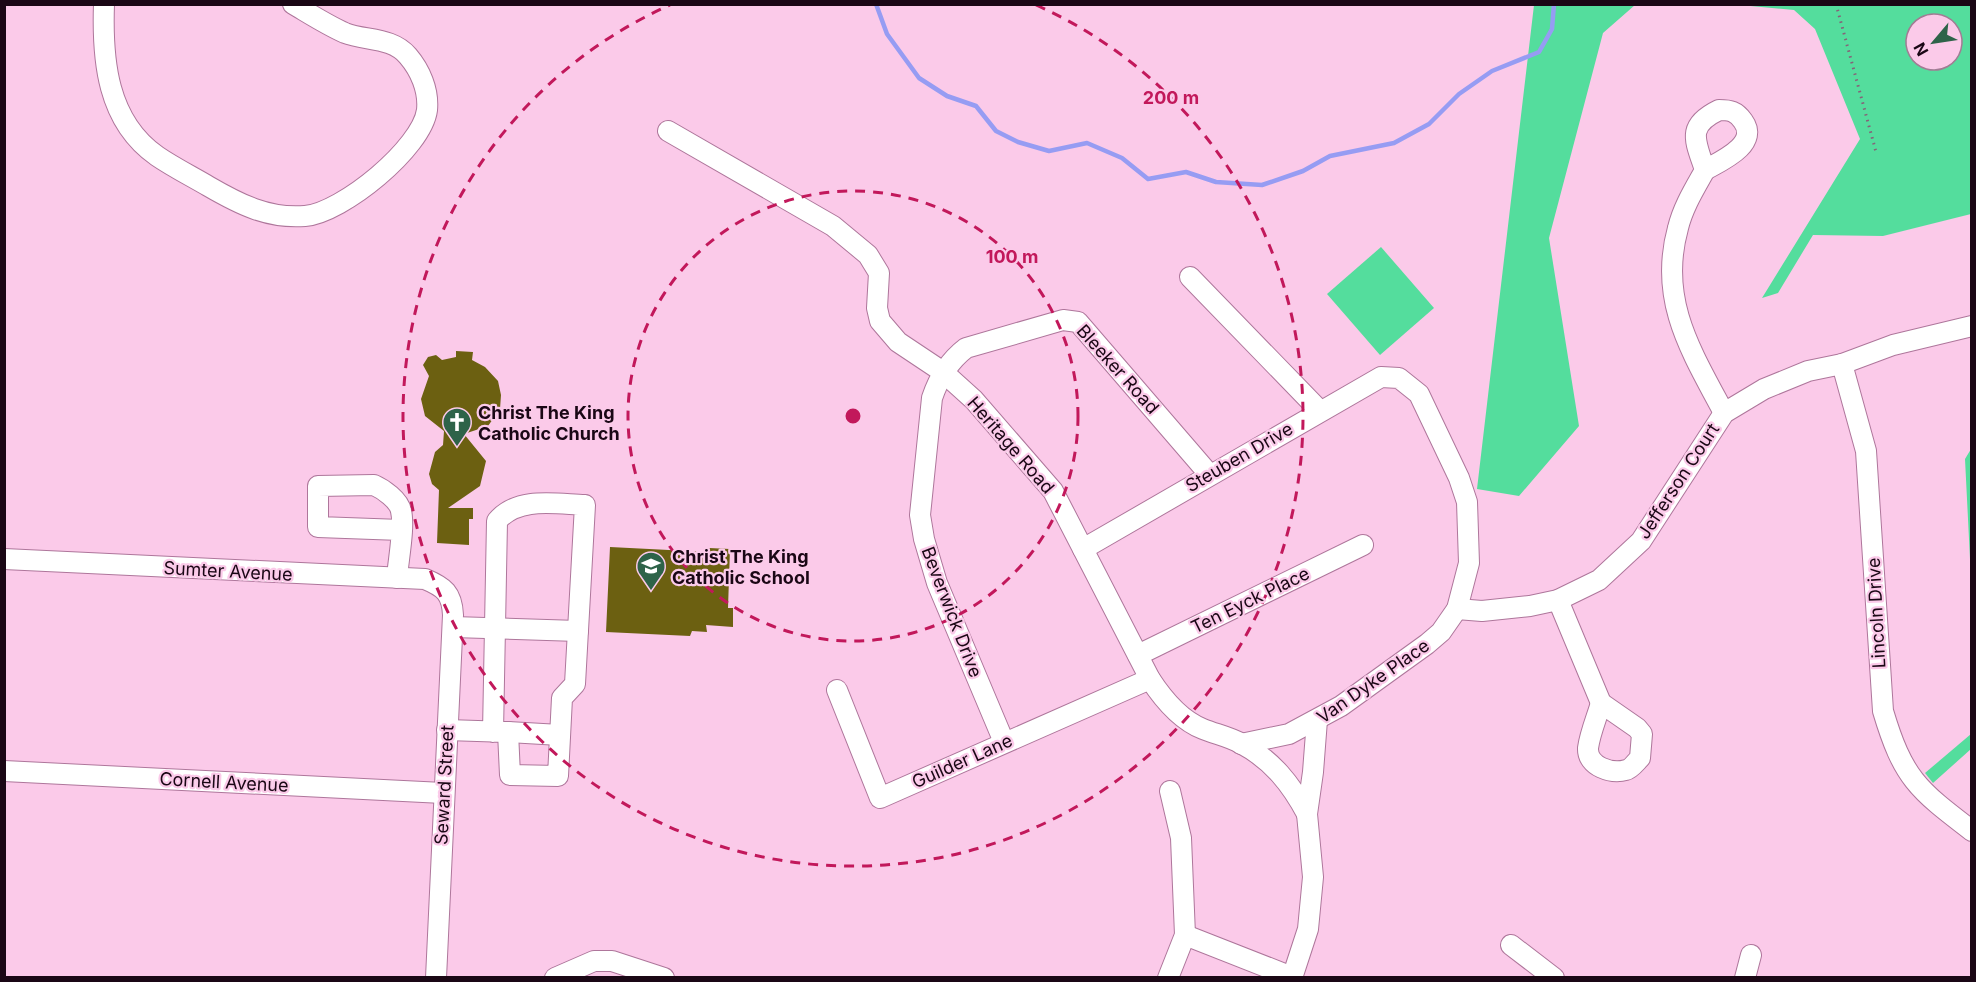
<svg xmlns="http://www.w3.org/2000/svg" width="1976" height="982" viewBox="0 0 1976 982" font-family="Inter,sans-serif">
  <rect width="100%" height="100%" fill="#fbcae9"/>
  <!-- green -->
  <g fill="#54dd9d" fill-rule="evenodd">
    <polygon points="1534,5 1635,5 1603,33 1549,238 1579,426 1519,496 1477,489"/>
    <path d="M1740,5H1971V214L1883,236L1813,235L1778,293L1762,298L1860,139L1815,29L1794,10ZM1916,24H1952V60H1916Z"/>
    <polygon points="1381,247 1434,308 1380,355 1327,294"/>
    <polygon points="1971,449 1971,448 1971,579 1965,459"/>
    <polygon points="1971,734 1971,749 1933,783 1925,773"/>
  </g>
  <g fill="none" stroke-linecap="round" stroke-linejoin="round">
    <!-- stream -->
    <polyline stroke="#969cf3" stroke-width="4.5" points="876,4 887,34 919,78 947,96 976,106 996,131 1018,142 1049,151 1087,143 1122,158 1148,179 1186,172 1216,182 1262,185 1303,171 1330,156 1394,143 1429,124 1459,94 1492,71 1539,52 1552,29 1554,4"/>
  </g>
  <!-- building -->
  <g fill="#6c6011">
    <polygon points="456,351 473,352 472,360 485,367 498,381 501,395 500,409 488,426 464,434 486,461 480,486 448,508 473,508 473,519 469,519 469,545 437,543 439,490 432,484 429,474 435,452 443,445 444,431 425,416 421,399 429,376 423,365 428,357 436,355 442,360 456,357"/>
    <polygon points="610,547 708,552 709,548 730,549 728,608 733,608 733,627 706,625 707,632 692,631 690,636 606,632"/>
  </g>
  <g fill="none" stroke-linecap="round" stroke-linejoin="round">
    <!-- minor casing -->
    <g stroke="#ae769b" stroke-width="22">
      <g id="minor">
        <path d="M104,4C102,60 107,121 157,156C173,167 191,176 208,186C239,204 268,219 305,216C342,213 422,148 427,110C429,90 420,70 408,56C392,37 366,41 345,33C327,25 310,14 293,4"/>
        <path d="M1719,110C1730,110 1736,111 1743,121C1760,144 1721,161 1705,170C1695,140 1686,126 1719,110Z"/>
        <path d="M668,131L833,226L868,255L879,273L877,308L880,321L898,342L943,372L974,400L1053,491L1150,679C1163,699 1180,720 1203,729C1215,734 1230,737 1242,744C1272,760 1291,784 1307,814"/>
        <path d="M1705,170C1695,188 1683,207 1678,228C1658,300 1691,351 1724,413"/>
        <polyline points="1190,277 1320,411"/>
        <path d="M1842,364L1866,451L1883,711C1903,778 1917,789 1972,831"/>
        <polyline points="1083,549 1381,377 1399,378 1419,394 1459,478 1467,502 1469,563 1457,609 1441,632 1427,644 1341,706 1289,734 1241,744"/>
        <path d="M4,559L425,579C444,587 452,593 453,615L436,978"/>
        <path d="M397,578C398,561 405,527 401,511C399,500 383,489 374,485L318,486V527L401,530"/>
        <polyline points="1558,600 1601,703"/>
        <polyline points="1457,609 1482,611 1530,606 1558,600 1599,580 1641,541 1724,413 1764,389 1808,371 1842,364 1893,345 1972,326"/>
        <polyline points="453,627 578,631"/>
        <polyline points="1138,655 1363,545"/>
        <polyline points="837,690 880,798 1150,679"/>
        <path d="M1601,703L1637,728L1642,734L1640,758C1636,762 1631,769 1626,770C1612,774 1587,767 1588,748C1590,733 1597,717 1601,703Z"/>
        <path d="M447,730L508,732L510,775L558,776L562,698L575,684L585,505C556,504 518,496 497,521L493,732"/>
        <polyline points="508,732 560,735"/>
        <path d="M1004,742L937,583L924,539L920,515L932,398C939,377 949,361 966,348L1063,320L1078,322L1209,474"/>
        <polyline points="4,771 443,793"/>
        <polyline points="1185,935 1292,977"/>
        <polyline points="1511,945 1554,978"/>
        <polyline points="555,978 594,961 612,961 664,978"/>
        <polyline points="1168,978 1185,935 1181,838 1170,791"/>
        <polyline points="1292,978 1308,929 1313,877 1307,814 1313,772 1317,720"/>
        <polyline points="1745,978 1751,955"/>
      </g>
    </g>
    <!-- path -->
    <polyline stroke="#856379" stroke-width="3" stroke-dasharray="1.5 4.5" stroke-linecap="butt" points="1836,4 1876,152"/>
    <!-- minor -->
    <use href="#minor" stroke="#fff" stroke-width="20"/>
  </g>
  <!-- distance rings -->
  <g fill="none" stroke="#c2185b" stroke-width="3" stroke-dasharray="10 8">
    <circle cx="853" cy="416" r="225"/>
    <path d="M1036 5A450 450 0 1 1 670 5"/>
  </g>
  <!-- icons -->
  <defs>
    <g id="church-pin" transform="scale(1.5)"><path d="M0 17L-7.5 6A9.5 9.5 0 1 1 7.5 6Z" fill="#2e6349" stroke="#fbcae9"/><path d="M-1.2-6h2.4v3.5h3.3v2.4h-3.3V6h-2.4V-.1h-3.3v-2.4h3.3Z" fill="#fff"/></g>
    <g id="school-pin" transform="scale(1.5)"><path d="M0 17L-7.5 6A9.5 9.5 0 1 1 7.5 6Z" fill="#2e6349" stroke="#fbcae9"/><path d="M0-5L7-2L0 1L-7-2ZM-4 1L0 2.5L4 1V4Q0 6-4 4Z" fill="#fff"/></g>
  </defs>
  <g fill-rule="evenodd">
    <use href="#church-pin" x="457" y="422"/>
    <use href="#school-pin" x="651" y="566"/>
  </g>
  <g text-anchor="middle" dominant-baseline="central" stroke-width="4.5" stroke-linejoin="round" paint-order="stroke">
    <!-- street labels -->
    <g font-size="18" fill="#1a0715" stroke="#fbcae9">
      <text transform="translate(1118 369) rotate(48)">Bleeker Road</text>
      <text transform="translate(1011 445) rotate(49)">Heritage Road</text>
      <text transform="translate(1239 457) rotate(-30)">Steuben Drive</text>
      <text transform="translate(1678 481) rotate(-57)">Jefferson Court</text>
      <text transform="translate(228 571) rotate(3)">Sumter Avenue</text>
      <text transform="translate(1250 600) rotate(-26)">Ten Eyck Place</text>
      <text transform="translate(952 612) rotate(69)">Beverwick Drive</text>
      <text transform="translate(1876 613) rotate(-93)">Lincoln Drive</text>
      <text transform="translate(1373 681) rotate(-35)">Van Dyke Place</text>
      <text transform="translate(962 761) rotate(-24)">Guilder Lane</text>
      <text transform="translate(224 782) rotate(3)">Cornell Avenue</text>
      <text transform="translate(444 785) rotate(-87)">Seward Street</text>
    </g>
    <!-- poi labels -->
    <g font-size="18" font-weight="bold" fill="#1a0715" stroke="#fbcae9" text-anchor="start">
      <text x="478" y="412">Christ The King<tspan x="478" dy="21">Catholic Church</tspan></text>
      <text x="672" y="556">Christ The King<tspan x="672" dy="21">Catholic School</tspan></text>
    </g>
  </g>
  <circle cx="853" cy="416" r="9" fill="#c2185b" stroke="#fbcae9" stroke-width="3"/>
  <g font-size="18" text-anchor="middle" font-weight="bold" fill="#c2185b" stroke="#fbcae9" stroke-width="4.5" stroke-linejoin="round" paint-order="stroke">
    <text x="1171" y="104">200 m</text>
    <text x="1012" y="263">100 m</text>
  </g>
  <!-- border -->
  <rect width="1976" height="982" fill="none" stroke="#1a0715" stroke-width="12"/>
  <!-- north arrow -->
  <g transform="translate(1934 42) rotate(241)"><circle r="28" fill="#fbcae9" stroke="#a17c94" stroke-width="1.5"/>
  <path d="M0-4.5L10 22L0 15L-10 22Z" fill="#2e6349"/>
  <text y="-9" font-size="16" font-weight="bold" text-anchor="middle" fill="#1a0715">N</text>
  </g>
</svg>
